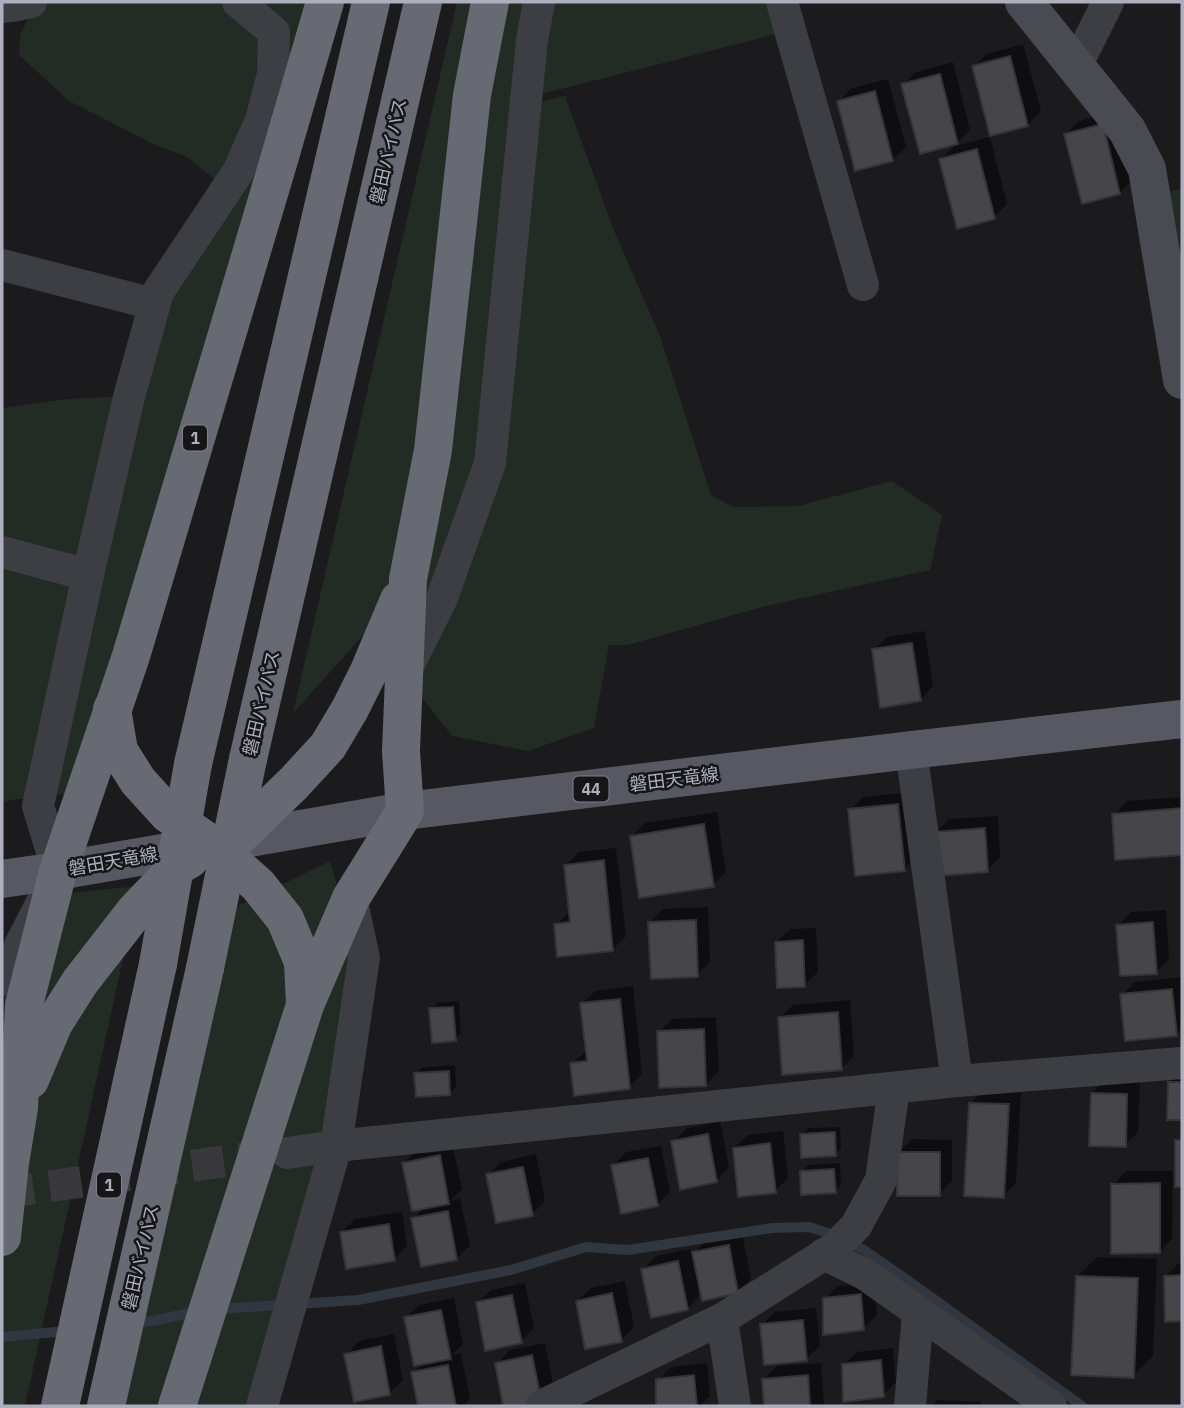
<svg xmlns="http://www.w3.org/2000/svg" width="1184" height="1408" viewBox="0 0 1184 1408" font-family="'IBM Plex Sans','Noto Sans JP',sans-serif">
  <rect width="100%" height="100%" fill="#1b1a1d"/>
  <!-- green -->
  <g fill="#222b24">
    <polygon points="36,2 324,2 74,793 10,800 2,803 2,408 66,399 128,396 158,292 227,189 187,157 157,146 69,101 19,55 20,35"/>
    <polygon points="457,2 481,2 421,508 378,619 293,713"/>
    <polygon points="491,2 775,2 781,33 530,97 526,105 565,96 615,233 660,336 711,495 734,507 798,506 892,481 942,515 930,570 762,607 628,645 609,645 594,728 528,751 452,736 420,695 422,575"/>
    <polygon points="1182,189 1182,329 1151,194"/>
    <polygon points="330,861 362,972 262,1406 114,1406 236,907"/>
    <polygon points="139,886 25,1406 2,1406 2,991 66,893"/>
  </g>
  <!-- shadow -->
  <g fill="#0007">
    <polygon points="1023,44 1041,111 1028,125 974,67 987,54"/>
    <polygon points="953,62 970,130 957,143 903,85 916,72"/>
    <polygon points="888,79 906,147 892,160 839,101 852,88"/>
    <polygon points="1116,111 1133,179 1120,192 1066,134 1079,121"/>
    <polygon points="990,137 1007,204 994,217 941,159 954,146"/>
    <polygon points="925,631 933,686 920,700 874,650 887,637"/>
    <polygon points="911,792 917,856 904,869 850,810 863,797"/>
    <polygon points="1182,797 1182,853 1117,858 1114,815 1127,801"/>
    <polygon points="717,812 726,872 713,885 632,836 645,823"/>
    <polygon points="998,816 1000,857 987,871 936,832 949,819"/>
    <polygon points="616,848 626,936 613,949 556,925 569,912 566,865 579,852"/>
    <polygon points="708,907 710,962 697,975 650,922 663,909"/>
    <polygon points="1166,910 1169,959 1156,972 1118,926 1131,912"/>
    <polygon points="816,928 818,972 804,985 777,942 790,929"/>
    <polygon points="1182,977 1182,1028 1176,1034 1122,995 1135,982"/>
    <polygon points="633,986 642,1074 629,1087 572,1064 587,1050 582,1004 595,991"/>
    <polygon points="850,1000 854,1056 841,1069 780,1018 793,1005"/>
    <polygon points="459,1001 461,1033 455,1039 431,1009 437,1003"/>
    <polygon points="716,1017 719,1071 706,1084 659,1032 672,1019"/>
    <polygon points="455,1065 456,1087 449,1093 416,1074 422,1068"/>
    <polygon points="1182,1070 1182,1118 1169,1118 1169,1083"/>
    <polygon points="1105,1080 1140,1081 1138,1132 1125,1145 1092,1093"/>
    <polygon points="984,1090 1021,1092 1016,1183 1003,1196 971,1103"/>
    <polygon points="720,1121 729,1167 716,1181 673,1142 686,1129"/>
    <polygon points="840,1127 841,1148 835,1154 802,1135 808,1128"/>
    <polygon points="783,1131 788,1178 775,1191 734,1148 748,1135"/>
    <polygon points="912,1139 952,1140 952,1181 939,1194 899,1152"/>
    <polygon points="452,1143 462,1189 450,1201 460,1198 470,1245 457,1258 413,1219 425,1207 404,1163 417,1150"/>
    <polygon points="661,1146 670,1192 657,1205 613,1166 626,1152"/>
    <polygon points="536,1154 545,1201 532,1214 488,1175 501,1162"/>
    <polygon points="840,1163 841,1185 835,1191 802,1172 808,1165"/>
    <polygon points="1126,1171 1173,1171 1172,1239 1159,1252 1113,1185"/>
    <polygon points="402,1212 407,1246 394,1259 342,1232 355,1219"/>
    <polygon points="742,1233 751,1279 737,1292 702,1293 687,1309 643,1270 656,1256 691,1249 692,1255 707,1240"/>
    <polygon points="1097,1257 1157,1259 1153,1356 1133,1376 1077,1277"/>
    <polygon points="1179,1263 1182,1263 1182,1319 1167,1320 1166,1276"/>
    <polygon points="625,1281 634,1327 621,1340 577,1301 591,1288"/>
    <polygon points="874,1282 877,1315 864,1328 825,1299 838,1286"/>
    <polygon points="525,1283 534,1328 521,1341 477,1303 491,1290"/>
    <polygon points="454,1298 463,1344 452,1355 461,1353 470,1399 462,1406 420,1406 413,1373 423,1363 406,1318 419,1305"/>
    <polygon points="816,1308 820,1346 806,1359 762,1325 775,1312"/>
    <polygon points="394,1334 403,1380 389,1393 346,1355 359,1341"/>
    <polygon points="545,1343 554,1389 541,1403 523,1406 505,1406 497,1364 510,1350"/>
    <polygon points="893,1348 896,1382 883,1395 844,1365 857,1352"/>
    <polygon points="707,1363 710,1396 700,1406 658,1406 658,1380 671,1367"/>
    <polygon points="821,1363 824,1406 766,1406 764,1379 777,1366"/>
    <polygon points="937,1400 981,1402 981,1406 931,1406"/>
  </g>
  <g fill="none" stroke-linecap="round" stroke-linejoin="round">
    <!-- stream -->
    <g stroke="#303741" stroke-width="10">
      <polyline points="217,1309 358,1300 511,1270 586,1247 628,1250 772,1228 809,1227 834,1235 864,1250 913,1284 1082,1406"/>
      <polyline points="135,1323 152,1321 199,1311"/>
      <polyline points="2,1337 67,1331"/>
    </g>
  </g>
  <!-- building -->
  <g fill="#45454a" stroke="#353439" stroke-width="2">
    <polygon points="1010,56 1028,126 990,136 972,66"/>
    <polygon points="940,74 958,144 920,154 901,84"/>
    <polygon points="875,91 893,161 855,171 837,101"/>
    <polygon points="1103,124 1120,194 1082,204 1064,134"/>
    <polygon points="977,149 995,219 957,229 939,159"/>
    <polygon points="912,643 921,701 880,708 872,649"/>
    <polygon points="898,804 905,871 855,876 848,809"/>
    <polygon points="1182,808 1182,855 1115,860 1112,814"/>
    <polygon points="704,824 714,887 639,898 630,836"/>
    <polygon points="985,828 988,872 937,876 934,832"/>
    <polygon points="604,860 613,951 557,957 554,924 570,922 564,865"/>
    <polygon points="696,920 698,977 651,979 648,922"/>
    <polygon points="1153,922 1157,974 1120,976 1116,925"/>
    <polygon points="803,940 805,987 777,988 775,942"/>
    <polygon points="1172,989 1177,1036 1125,1041 1120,994"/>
    <polygon points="620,999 630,1089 574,1096 570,1063 587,1061 580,1003"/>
    <polygon points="453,1007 456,1041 432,1043 429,1008"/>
    <polygon points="838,1012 842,1070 782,1075 778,1017"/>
    <polygon points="704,1029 706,1086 659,1088 657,1031"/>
    <polygon points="449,1071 450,1095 416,1097 414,1073"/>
    <polygon points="1168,1082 1182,1082 1182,1120 1167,1120"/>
    <polygon points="1091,1093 1127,1094 1126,1147 1089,1146"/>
    <polygon points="969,1103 1009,1104 1004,1198 964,1196"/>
    <polygon points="835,1132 836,1156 801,1158 800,1134"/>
    <polygon points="708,1134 717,1182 680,1190 671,1141"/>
    <rect x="1175" y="1140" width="7" height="47"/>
    <polygon points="770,1143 776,1193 738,1197 733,1148"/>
    <rect x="897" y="1152" width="43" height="44"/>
    <polygon points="440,1155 449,1204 412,1211 402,1163"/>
    <polygon points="648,1158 658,1206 621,1214 611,1165"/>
    <polygon points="523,1167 533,1216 496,1223 486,1174"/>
    <polygon points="834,1169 836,1193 801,1195 800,1171"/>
    <polygon points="1160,1183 1160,1253 1111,1254 1111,1184"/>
    <polygon points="448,1211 457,1260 421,1267 411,1218"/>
    <polygon points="389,1224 395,1261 346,1269 340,1232"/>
    <polygon points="729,1245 738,1293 702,1301 692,1252"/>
    <polygon points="678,1261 688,1310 651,1318 641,1269"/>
    <polygon points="1182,1275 1182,1321 1165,1322 1164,1276"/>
    <polygon points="1076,1276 1138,1278 1134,1378 1071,1375"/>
    <polygon points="612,1293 622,1342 585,1349 576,1301"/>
    <polygon points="861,1294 864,1330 823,1335 823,1298"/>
    <polygon points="512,1295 522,1343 485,1351 476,1302"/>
    <polygon points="441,1310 451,1359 414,1366 404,1317"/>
    <polygon points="803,1320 807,1361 764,1365 760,1324"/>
    <polygon points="381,1346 390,1395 354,1402 344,1354"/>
    <polygon points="532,1355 542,1404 532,1406 503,1406 495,1363"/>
    <polygon points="881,1360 884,1397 843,1402 842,1364"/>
    <polygon points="448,1365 456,1406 418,1406 411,1372"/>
    <polygon points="694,1375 697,1406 656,1406 656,1379"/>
    <polygon points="808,1375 810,1406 764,1406 762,1379"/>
  </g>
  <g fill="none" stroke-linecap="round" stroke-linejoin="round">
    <!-- street-tunnel -->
    <polyline stroke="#38383d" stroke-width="32" stroke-dasharray="32 16" stroke-linecap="butt" points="2,1193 276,1154"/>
    <!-- street -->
    <g stroke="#3d3d44" stroke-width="32">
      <polyline points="782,2 863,285"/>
      <polyline points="2,7 18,5 31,2"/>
      <polyline points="1076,66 1108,2"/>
      <polyline points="2,265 154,304"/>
      <polyline points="2,552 88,575"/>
      <polyline points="406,670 442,598 490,463 532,40 539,2"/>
      <polyline points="911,750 957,1081"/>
      <polyline points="2,980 58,871 38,806 88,575 129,397 158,292 238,172 261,120 273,74 274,32 238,2"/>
      <polyline points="287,1153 336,1146 957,1081 1182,1063"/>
      <polyline points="824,1254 866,1275 1051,1406"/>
      <polyline points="722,1319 735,1406"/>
      <polyline points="262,1406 336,1146 364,958 351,898"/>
      <polyline points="541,1406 722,1319 833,1249 856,1226 881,1180 894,1088"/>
      <polyline points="910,1406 918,1313"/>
    </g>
    <!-- secondary -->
    <polyline stroke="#494a52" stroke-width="38" points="1024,2 1127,130 1147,169 1182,380"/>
    <!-- primary -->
    <polyline stroke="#575861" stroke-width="38" points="2,879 58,871 405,811 911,750 1182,719"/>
    <!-- highway -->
    <g stroke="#676973" stroke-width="38">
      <polyline points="112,709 119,751 138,781 168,814 211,844 258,885 285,919 303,962 305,1004"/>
      <polyline points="248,759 423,2"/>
      <polyline points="193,764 371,2"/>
      <polyline points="234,841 294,783 328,746 350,709 369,671 399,600"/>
      <polyline points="30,1080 54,1023 80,982 136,910 178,866 190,859"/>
      <polyline points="2,1237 10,1163 19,1108 24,1005 58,871 131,656 276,170 325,2"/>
      <polyline points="60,1406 158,964"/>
      <polyline points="106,1406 205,968"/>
      <polyline points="177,1406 305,1005 351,898 405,811 401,751 408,579 433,450 472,95 490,2"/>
    </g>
    <!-- highway-bridge -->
    <g stroke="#676973" stroke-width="38">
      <polyline points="158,964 193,764"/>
      <polyline points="205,968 248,759"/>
    </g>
  </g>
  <g text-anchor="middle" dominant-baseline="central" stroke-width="5" stroke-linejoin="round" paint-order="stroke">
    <!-- shield labels -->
    <g fill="#161518" stroke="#80828b" stroke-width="2">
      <rect x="183" y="425.5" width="24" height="25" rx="5"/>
      <rect x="573.5" y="776.5" width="35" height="25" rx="5"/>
      <rect x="97" y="1172.5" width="24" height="25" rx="5"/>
    </g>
    <g font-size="16" font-weight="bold" fill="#adb0bc">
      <text x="195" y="438">1</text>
      <text x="591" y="789">44</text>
      <text x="109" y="1185">1</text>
    </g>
    <!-- street labels -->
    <g font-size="18" fill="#adb0bc" stroke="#161518">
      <text transform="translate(388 151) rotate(-77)">磐田バイパス</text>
      <text transform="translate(261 703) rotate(-77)">磐田バイパス</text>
      <text transform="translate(674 779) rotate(-7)">磐田天竜線</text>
      <text transform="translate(113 861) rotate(-10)">磐田天竜線</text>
      <text transform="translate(140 1257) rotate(-77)">磐田バイパス</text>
    </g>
  </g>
  <!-- border -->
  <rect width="1184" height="1408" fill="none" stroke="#adb0bc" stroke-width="7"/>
</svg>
